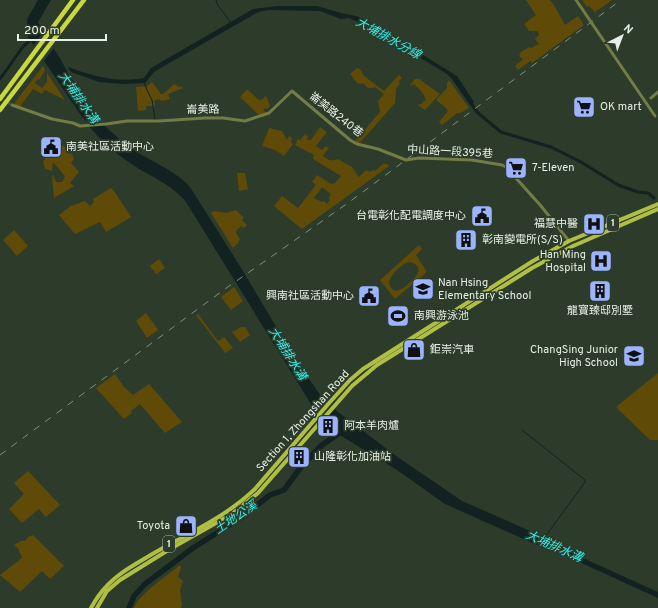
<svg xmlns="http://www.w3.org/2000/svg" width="658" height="608" viewBox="0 0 658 608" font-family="Overpass,'Noto Sans TC',sans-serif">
  <rect width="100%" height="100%" fill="#2d3b2b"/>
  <!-- green -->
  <g fill="#5f4b07" fill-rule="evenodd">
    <polygon points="526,0 550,0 554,5 565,25 578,16 584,25 532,63 530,61 518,70 515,66 523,59 519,56 521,52 529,47 531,48 539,44 535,39 539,35 538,31 529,31 524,24 536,15"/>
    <polygon points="582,0 612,0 595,12 589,6 587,7"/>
    <polygon points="43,66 45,70 39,80 37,79 35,83 42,88 47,82 47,73 65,100 45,90 42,94 33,89 19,108 13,105"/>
    <polygon points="357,68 360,69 364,76 384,91 399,75 402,78 398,82 400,83 396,89 395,103 358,145 354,142 380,112 378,101 384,94 375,87 373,88 368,88 363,83 360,84 357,83 350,74"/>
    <path d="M415,79H419L440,94L425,110L417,105L421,104L426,100C424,93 419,88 413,84L411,86L410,85Z"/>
    <polygon points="449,80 469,108 460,113 457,113 442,125 439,122 448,111 446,108 436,100 447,88 447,83"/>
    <polygon points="152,82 161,94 163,94 174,84 176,85 179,87 182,86 183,88 168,94 170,99 162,101 158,99 154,101 155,106 146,106 146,110 138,111 136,87 147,86"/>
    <polygon points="247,89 259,100 263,99 265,96 267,98 270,106 267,109 266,108 263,110 268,115 261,117 240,97"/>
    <path d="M320,127L327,132L316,146L322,150L325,146L329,148L323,156C328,160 331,162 338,159L352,167L359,177L366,170L370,172L373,170L375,171L383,164H387L389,166L302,229L274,206L282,196L298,208L316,185L312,182L317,175L331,184L335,183L341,176L313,159L314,155L295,145L298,139L300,140L305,134L308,137L307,140H311ZM322,187L331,194L329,198L330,200L327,204L324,201L322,202L314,198Z"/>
    <polygon points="269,128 282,131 287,140 289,136 292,138 291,143 293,144 284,156 275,150 262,146"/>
    <polygon points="59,144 65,147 66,153 72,154 74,159 71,163 79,172 70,183 74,186 54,198 52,176 53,175 56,182 62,182 65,176 53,162 52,171 45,169 43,162 48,154"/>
    <polygon points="237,173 245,173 248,189 239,191"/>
    <polygon points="111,188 114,191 131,217 106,232 100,222 75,234 59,215 71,206 85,201 90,206 94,202 93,199"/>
    <polygon points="236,210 244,218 242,220 247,225 244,228 241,226 237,230 236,233 240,239 238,243 233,248 211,213 214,211 226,213"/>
    <polygon points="14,230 28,246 17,256 3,240"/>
    <path d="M419,245L422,249L416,255L427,272L395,299L380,280ZM410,262C426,267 416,277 409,283C402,290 393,296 389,283C390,275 402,263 410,262Z"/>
    <polygon points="159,259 165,268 156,274 150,266"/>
    <polygon points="234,287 243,301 231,310 221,297"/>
    <polygon points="146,313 158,330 147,338 136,321"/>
    <polygon points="198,314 218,341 224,337 233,348 225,353 196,315"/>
    <polygon points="241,327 245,327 250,335 240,342 232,332"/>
    <polygon points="658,373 658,440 650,440 616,407"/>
    <polygon points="115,374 124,387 133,395 149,384 182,422 165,433 140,404 131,411 132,413 124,419 96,388"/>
    <polygon points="28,471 60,505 46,517 39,509 22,523 9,509 24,494 14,483"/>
    <polygon points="33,535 64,566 50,579 42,571 20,592 0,575 22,558 18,548 14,545 21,541 25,541 28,537"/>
    <path d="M180,565L181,567L178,577L183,581L180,590L182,604L181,608H134C139,594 168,575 180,565Z"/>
  </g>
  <!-- water -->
  <g fill="#112221">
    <polygon points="38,0 51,0 38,22 41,29 61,60 69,75 101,121 86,121 80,114 28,37 27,19"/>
    <path d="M277,6H317L341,13L356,16L366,20L457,76L474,102L470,105L452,79L447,74L368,26L349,18L341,19L320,11L269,10L258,12L159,69L154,72L145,83L123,84L99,82L71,72L68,67C93,76 117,83 144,78L151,68L253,9Z"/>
    <path d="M104,125C114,134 124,144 135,151C153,162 177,172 190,187L243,271L294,357L325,402L317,411L311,404L186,202C172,184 149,176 130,163C115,153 100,140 89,126Z"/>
    <polygon points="334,409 399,458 462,501 542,536 537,545 445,504 397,470 338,434 325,420"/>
    <polygon points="545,537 574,554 658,592 658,598 553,550 540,546"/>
  </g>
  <!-- pier -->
  <polygon fill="#2d3b2b" points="44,31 55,47 42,63 32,47"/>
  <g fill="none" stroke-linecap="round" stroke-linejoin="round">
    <!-- stream -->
    <g stroke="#112221" stroke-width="1">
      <polyline points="216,0 217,4 231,23"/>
      <polyline points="144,82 147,90 152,100 155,119"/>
      <polyline points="522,430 585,480 585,482 545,537"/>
    </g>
    <!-- canal -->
    <g stroke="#112221" stroke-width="3">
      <polyline points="0,79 22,48 32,38"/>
      <polyline points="470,102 478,113 501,132 551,147 581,162 618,185 638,192 648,193 654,198"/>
    </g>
    <!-- river -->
    <polyline stroke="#112221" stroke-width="5.5" points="129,608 134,596 145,584 193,548 242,517 270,495 284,490 301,467 322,445 338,434 342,429"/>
    <!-- minor-tunnel -->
    <polyline stroke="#495647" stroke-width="3" stroke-dasharray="3 1.5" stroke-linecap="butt" points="0,98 12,105"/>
    <!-- minor -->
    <g stroke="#737c45" stroke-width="3">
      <polyline points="651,98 658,92"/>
      <polyline points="12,105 52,119 73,123 80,126 106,124 127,121 159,121 205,118 223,118 245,121 269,113 292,91 350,140 357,144 378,149 406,160 419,158 472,160 502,165 506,167 541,206 569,241"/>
    </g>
    <!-- major -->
    <g stroke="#afbf43" stroke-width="4">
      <path d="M91,608C95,601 99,594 105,588C117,574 134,565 149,556C185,535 225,518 255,489L330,402L350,380L363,369L533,261L569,241L658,204"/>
      <polyline points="97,608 107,591 120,580 170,549 232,514 258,493 352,386 377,365 532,268 573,246 658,209"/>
    </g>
    <!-- highway -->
    <g stroke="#c7d93d" stroke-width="4.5">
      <polyline points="0,99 73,0"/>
      <polyline points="0,110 84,0"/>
    </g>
    <!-- rail -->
    <polyline stroke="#828e80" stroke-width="1" stroke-dasharray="7 7" stroke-linecap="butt" points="0,455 225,289 348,203 621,0"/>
    <!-- minor-bridge -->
    <polyline stroke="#737c45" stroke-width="3" points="576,0 655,116"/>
  </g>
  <!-- icons -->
  <defs>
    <g id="supermarket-square" transform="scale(1.15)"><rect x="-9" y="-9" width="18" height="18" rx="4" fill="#9bb4fd" stroke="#2d3b2b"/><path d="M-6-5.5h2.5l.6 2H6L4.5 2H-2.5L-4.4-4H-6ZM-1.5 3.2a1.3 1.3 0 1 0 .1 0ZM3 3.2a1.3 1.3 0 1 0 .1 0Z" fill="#111"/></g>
    <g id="civic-square" transform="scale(1.15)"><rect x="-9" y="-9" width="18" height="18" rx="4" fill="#9bb4fd" stroke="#2d3b2b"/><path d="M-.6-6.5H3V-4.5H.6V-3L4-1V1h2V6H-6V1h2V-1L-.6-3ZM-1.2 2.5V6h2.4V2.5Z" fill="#111"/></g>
    <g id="hospital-square" transform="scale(1.15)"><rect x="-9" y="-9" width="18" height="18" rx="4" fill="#9bb4fd" stroke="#2d3b2b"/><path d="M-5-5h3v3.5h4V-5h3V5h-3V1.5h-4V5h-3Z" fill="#111"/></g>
    <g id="building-square" transform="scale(1.15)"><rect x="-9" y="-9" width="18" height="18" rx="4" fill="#9bb4fd" stroke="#2d3b2b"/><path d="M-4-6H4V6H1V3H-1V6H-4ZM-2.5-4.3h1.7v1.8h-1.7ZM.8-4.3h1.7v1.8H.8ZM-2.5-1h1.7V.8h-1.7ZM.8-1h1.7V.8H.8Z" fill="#111"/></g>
    <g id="school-square" transform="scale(1.15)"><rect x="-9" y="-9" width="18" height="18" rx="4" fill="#9bb4fd" stroke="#2d3b2b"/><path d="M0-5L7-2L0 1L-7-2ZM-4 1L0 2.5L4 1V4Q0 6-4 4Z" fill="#111"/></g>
    <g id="stadium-square" transform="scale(1.15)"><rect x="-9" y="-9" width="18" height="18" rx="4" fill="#9bb4fd" stroke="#2d3b2b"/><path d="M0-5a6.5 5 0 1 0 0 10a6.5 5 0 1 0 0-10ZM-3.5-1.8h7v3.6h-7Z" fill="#111"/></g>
    <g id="shop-square" transform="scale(1.15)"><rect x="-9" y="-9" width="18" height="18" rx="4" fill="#9bb4fd" stroke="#2d3b2b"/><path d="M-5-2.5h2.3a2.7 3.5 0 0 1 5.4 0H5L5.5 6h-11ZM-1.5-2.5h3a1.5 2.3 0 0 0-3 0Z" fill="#111"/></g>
  </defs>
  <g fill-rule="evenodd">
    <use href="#supermarket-square" x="584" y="107"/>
    <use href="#civic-square" x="51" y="147"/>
    <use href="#supermarket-square" x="516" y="168"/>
    <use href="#civic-square" x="482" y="216"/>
    <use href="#hospital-square" x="594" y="224"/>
    <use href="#building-square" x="466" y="240"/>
    <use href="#hospital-square" x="601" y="261"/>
    <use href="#school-square" x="423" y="289"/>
    <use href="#building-square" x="600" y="291"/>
    <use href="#civic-square" x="369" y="296"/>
    <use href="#stadium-square" x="398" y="316"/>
    <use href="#shop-square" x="414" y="350"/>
    <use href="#school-square" x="634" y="356"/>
    <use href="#building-square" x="328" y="426"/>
    <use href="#building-square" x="299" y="457"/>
    <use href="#shop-square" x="186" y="526"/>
  </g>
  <g text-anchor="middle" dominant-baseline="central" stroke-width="3.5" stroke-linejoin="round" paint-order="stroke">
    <!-- shield labels -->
    <g fill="#2d3b2b" stroke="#afbaae" stroke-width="1">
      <rect x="607" y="215" width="12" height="16" rx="3"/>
      <rect x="163" y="536" width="12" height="16" rx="3"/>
    </g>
    <g font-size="10" font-weight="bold" fill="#e7f0e6">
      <text x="613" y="223">1</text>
      <text x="169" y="544">1</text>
    </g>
    <!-- poi labels -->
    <g font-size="11" fill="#e7f0e6" stroke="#2d3b2b" text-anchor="start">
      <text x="600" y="107">OK mart</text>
      <text x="66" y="147">南美社區活動中心</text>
      <text x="532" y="168">7-Eleven</text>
      <text x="466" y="216" text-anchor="end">台電彰化配電調度中心</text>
      <text x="578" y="224" text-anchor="end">福慧中醫</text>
      <text x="482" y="240">彰南變電所(S/S)</text>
      <text x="586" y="255" text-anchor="end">Han Ming<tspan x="586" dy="13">Hospital</tspan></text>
      <text x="438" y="283">Nan Hsing<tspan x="438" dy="13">Elementary School</tspan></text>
      <text x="354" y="296" text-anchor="end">興南社區活動中心</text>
      <text x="600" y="311" text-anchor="middle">龍寶臻邸別墅</text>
      <text x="414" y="316">南興游泳池</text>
      <text x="430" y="350">鉅崇汽車</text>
      <text x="618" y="350" text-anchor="end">ChangSing Junior<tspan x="618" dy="13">High School</tspan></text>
      <text x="344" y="426">阿本羊肉爐</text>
      <text x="314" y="457">山隆彰化加油站</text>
      <text x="170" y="526" text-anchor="end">Toyota</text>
    </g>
    <!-- street labels -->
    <g font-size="11" fill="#e7f0e6" stroke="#2d3b2b">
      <text transform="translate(203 110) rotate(-1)">崙美路</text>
      <text transform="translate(336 115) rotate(38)">崙美路240巷</text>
      <text transform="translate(450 152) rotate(3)">中山路一段395巷</text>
      <text transform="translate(303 421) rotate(-48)">Section 1, Zhongshan Road</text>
    </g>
    <!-- water labels -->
    <g font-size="12" font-style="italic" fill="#2ff2ee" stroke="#2d3b2b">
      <text transform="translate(388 39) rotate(29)">大埔排水分線</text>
      <text transform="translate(78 98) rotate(55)">大埔排水溝</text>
      <text transform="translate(287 354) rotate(58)">大埔排水溝</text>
      <text transform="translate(236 518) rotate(-34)">土地公溪</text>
      <text transform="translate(554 547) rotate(24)">大埔排水溝</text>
    </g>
  </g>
  <!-- north arrow -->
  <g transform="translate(622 36) rotate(42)" stroke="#2d3b2b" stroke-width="3" paint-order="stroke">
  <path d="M0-3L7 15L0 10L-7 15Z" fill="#e7f0e6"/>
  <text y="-6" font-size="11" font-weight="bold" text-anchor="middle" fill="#e7f0e6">N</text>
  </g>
  <!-- scale -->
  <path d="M18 34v6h88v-6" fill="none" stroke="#e7f0e6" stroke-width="2"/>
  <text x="24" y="34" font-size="12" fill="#e7f0e6" stroke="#2d3b2b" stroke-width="3" paint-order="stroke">200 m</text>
</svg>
